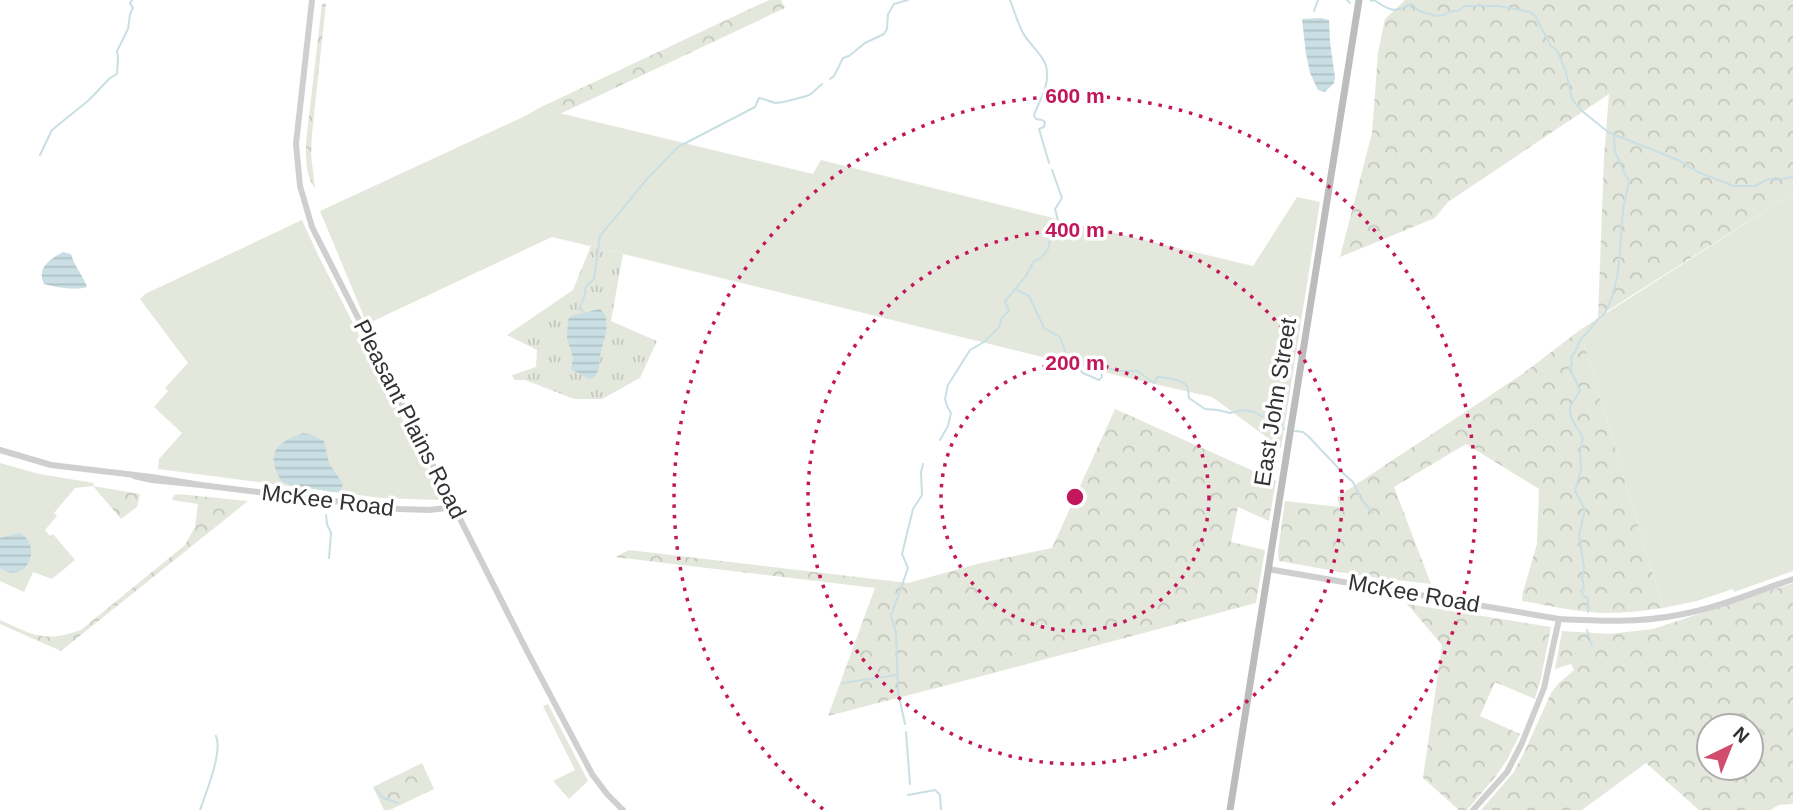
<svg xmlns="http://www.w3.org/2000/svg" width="1793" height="810" viewBox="0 0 1793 810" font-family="Arial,sans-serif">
  <defs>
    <pattern id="forest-crowns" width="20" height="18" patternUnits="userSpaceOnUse" patternTransform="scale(1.75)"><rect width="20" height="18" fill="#e4e8dc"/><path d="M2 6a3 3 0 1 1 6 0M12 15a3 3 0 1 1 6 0" fill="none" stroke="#c4c7bd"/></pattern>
    <pattern id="park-tufts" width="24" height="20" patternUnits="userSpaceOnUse" patternTransform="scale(1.75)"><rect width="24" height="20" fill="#e4e8dc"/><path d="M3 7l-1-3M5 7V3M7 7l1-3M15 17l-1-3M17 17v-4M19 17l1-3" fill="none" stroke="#c4c7bd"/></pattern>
    <pattern id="water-rules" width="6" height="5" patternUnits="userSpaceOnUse" patternTransform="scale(1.75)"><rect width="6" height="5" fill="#c9dfe4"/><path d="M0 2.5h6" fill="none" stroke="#adc0c4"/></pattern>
  </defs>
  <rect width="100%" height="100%" fill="#fff"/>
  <!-- green -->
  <g fill="#e4e8dc">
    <polygon points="541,107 555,112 813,174 821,160 1069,222 1253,266 1297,197 1320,202 1281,448 1212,397 1128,378 603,249 599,245 592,243 590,246 552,237 367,324 320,211 525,116"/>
    <polygon points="1793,193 1793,571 1734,592 1733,589 1697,601 1663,608 1580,330"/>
    <polygon points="302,220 318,255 441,494 438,500 381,498 158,469 159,459 182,433 154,407 168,391 165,388 188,363 140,299 145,294"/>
    <polygon points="0,463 39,474 94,483 93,486 75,488 54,513 57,516 45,530 50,536 53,534 75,560 52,579 33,572 24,592 0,581"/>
    <polygon points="548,704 588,781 569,799 553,781 575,770 543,706"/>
  </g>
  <!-- forest -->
  <g fill="url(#forest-crowns)" fill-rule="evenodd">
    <polygon points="769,0 781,0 785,8 560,114 541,107"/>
    <polygon points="1405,0 1793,0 1793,193 1598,317 1604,157 1609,94 1448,202 1435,218 1340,257 1372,133 1378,53 1385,19"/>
    <path d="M326,3L312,134L311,155L315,188C305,176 306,157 306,142L322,4Z"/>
    <path d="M1580,330L1663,608C1643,611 1623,613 1603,613C1576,612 1549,606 1522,601L1523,592L1537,544L1539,489L1466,444L1394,487L1431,584L1362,576L1279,561L1278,552L1285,501L1340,507L1337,497L1521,375Z"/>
    <polygon points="1115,409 1276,481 1269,521 1238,507 1231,542 1265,550 1256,603 967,680 828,716 875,588 615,557 629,550 908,583 981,563 1052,548"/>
    <polygon points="93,486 140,494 137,507 121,519"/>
    <path d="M178,494L248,501L61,651L0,624V620C34,635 43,643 81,630L185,545L195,527L198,504L172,500L174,495Z"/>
    <path d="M1793,583V804L1779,805L1770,810H1699L1646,763L1582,810H1481L1513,773L1523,755L1551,693L1558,684L1574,670L1571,664L1555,669L1562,631L1609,634L1653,629ZM1709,726H1751V768H1709Z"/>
    <polygon points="1407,604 1551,627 1541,678 1535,699 1495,682 1480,716 1520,734 1507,760 1496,776 1467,810 1459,810 1423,778 1442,645"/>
    <polygon points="422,763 434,789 390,810 384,810 373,787"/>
  </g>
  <!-- park -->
  <polygon fill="url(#park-tufts)" points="592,243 599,245 603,249 623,254 611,321 657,341 640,378 602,399 574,399 525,380 514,380 512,375 536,367 537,350 507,335 573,290"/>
  <!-- water -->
  <g fill="url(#water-rules)">
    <polygon points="1321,18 1329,20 1330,42 1335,77 1334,83 1325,92 1318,90 1310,73 1306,54 1302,19"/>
    <path d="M63,252L71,254C74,266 83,275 87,287C76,291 55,287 44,284C36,268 50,259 63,252Z"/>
    <path d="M600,309C614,320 602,342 600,357C599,366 600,370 594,378L589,379L571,369L573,358L567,338L568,320L571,316Z"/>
    <path d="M303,433L313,435L324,441L329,463L343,484L340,492C331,493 325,490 316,489C304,488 293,486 282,482C265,454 275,443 303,433Z"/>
    <path d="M19,533C45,545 25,587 0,568V538Z"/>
  </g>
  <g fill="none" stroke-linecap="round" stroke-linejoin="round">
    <!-- stream -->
    <g stroke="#c9dfe4" stroke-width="2">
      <path d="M1010,0C1014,10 1017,21 1022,31C1029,46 1047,56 1047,73C1048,89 1039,101 1034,115L1036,119L1042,120L1045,122L1044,127L1039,129L1049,163"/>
      <polyline points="1347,0 1350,3"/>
      <path d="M1371,1L1374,0C1390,11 1394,13 1412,4L1419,11L1436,16L1444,15L1451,11H1458L1465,6H1499L1530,12L1535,16L1551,46L1557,50L1566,72L1572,99L1582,111L1608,132L1678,160L1698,172L1734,186H1755L1768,179L1775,180L1793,177"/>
      <polyline points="1314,11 1318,0"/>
      <polyline points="830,79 834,76 843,58 849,56 865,43 884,34 887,29 888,14 894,4 908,0"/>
      <polyline points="40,155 52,130 89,100 110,78 117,74 118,58 117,51 128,29 130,14 133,8 130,3 132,0"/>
      <path d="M1015,289L1029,296L1044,328L1060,337L1066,354L1083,373L1099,380L1102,377L1101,371L1104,367L1119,371H1137L1154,383L1157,377C1164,377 1182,379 1187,386C1189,389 1188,394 1189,398L1205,409L1218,410L1230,413L1242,410L1255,412L1261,416L1267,417L1284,429"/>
      <path d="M584,312L580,308L585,294V288L594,279L600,236L647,179L678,147L755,107L759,98C765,99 770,102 776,103C781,103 804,97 809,95C813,93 818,87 822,84"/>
      <polyline points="1295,431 1303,432 1308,436 1345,475 1353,482 1361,499 1373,513"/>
      <polyline points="940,440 948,426 951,413 947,406 945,399 948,385 953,377 970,350 984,342 999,327 1002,317 1009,311 1005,302 1006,300 1026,276 1034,261 1041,258 1048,249 1051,234 1059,224 1055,209 1062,198 1052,170"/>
      <polyline points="326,515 327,524 331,533 329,558"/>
      <path d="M1588,612V598L1585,597L1581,591L1584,588L1582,578L1584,567L1579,535L1585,510L1575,491L1581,469L1580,451L1583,438C1579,429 1566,416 1571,405C1573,400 1578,396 1580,390L1569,367L1572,365L1571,357C1577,351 1577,344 1581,339C1587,333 1593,326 1598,319C1602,315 1603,317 1606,311C1622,280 1619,245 1623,211C1624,201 1628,190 1629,180L1625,174L1615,152L1614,136"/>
      <polyline points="1587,630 1592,646"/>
      <polyline points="843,683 896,675"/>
      <polyline points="905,724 898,692 896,633 891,616 908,568 902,554 913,509 922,495 921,472 923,464"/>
      <polyline points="906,732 910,784"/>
      <polyline points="376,789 383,798 398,803"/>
      <polyline points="908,795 935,790 940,795 941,810"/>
      <path d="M200,810C206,793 223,751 216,736"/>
    </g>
    <!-- tertiary -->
    <g stroke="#cfcfcf" stroke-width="6">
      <polyline points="312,0 296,144 300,186 312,227 528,653 592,774 607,794 623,810"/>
      <polyline points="0,450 51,465 152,477 201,485 152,480 134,476"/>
      <polyline points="201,485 399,509 429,510 455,507"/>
      <path d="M1268,569L1559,619C1599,621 1639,623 1678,615C1717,608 1755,592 1793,579"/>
      <polyline points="1473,810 1507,772 1522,743 1544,688 1559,619"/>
    </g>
    <!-- secondary -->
    <polyline stroke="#bcbcbc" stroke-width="7" points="1230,810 1359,0"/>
  </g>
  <!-- distance rings -->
  <g fill="none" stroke="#c2185b" stroke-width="3.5" stroke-dasharray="3.5 7">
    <circle cx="1075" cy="497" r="134"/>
    <circle cx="1075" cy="497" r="267"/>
    <path d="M823 809A401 401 0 1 1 1327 809"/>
  </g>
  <g text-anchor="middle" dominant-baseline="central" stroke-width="7" stroke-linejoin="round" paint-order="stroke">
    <!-- street labels -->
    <g font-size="23" fill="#323232" stroke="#fff">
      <text transform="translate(1275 402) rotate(-81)">East John Street</text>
      <text transform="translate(410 419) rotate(63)">Pleasant Plains Road</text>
      <text transform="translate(328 500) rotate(7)">McKee Road</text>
      <text transform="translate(1414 593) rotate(10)">McKee Road</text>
    </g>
  </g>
  <circle cx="1075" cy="497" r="10" fill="#c2185b" stroke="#fff" stroke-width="3.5"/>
  <g font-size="21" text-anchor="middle" font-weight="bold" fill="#c2185b" stroke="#fff" stroke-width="7" stroke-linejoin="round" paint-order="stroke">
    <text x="1075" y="103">600 m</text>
    <text x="1075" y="237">400 m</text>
    <text x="1075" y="370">200 m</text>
  </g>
  <!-- north arrow -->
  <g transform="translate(1730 747) rotate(43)"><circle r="33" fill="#ffffff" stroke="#adadad" stroke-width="2"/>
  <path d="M0-5L12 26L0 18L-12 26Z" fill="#d04d6e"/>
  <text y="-10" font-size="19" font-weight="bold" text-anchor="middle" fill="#323232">N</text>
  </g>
</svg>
